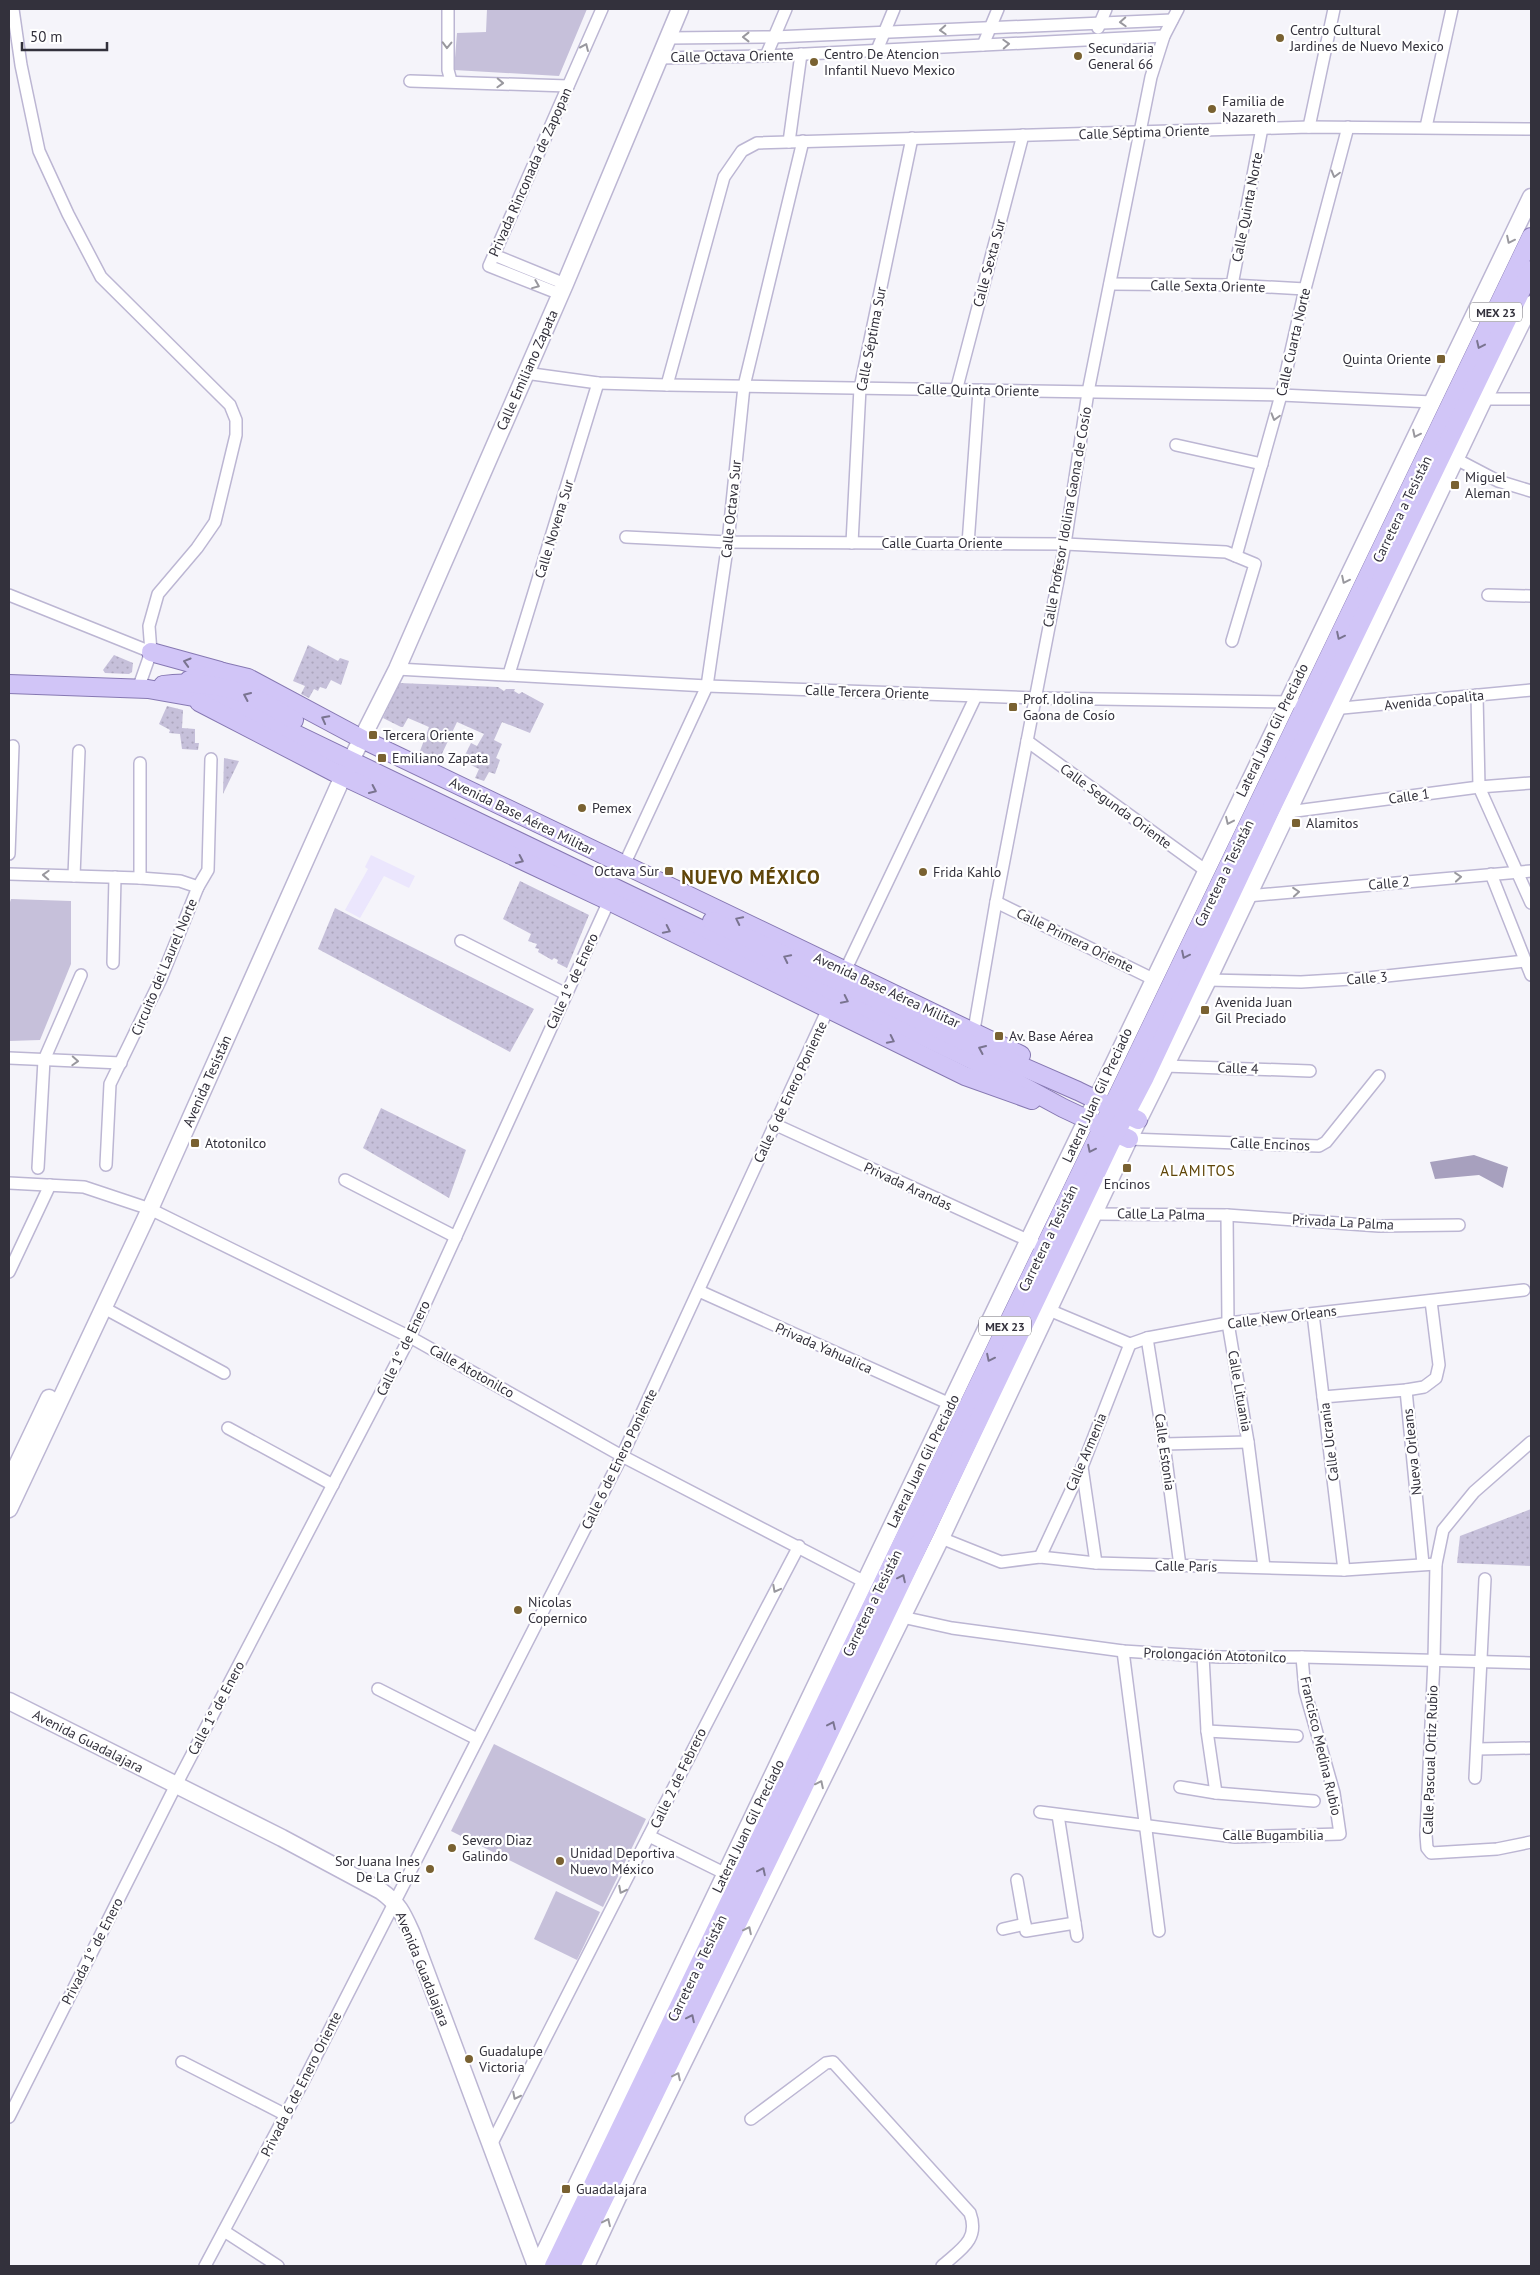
<svg xmlns="http://www.w3.org/2000/svg" width="1540" height="2275" viewBox="0 0 1540 2275" font-family="'PT Sans',sans-serif">
  <defs>
    <pattern id="grass-dots" width="8" height="8" patternUnits="userSpaceOnUse" patternTransform="scale(1.25)"><rect width="8" height="8" fill="#c6c0da"/><path d="M2 2h.1M6 6h.1" fill="none" stroke="#aba5bc" stroke-width="1.8" stroke-linecap="round"/></pattern>
  </defs>
  <rect width="100%" height="100%" fill="#f5f4fa"/>
  <!-- built -->
  <polygon fill="#ebe6fd" points="371,855 415,876 409,888 384,876 360,918 345,910 368,869 365,867"/>
  <!-- grass -->
  <g fill="url(#grass-dots)">
    <polygon points="308,645 338,661 340,658 349,661 341,685 331,680 326,689 320,687 318,691 314,689 309,698 301,694 305,686 293,681"/>
    <polygon points="114,655 133,663 132,672 129,674 105,673 103,670"/>
    <polygon points="399,683 498,687 504,691 506,689 515,689 514,691 519,694 522,692 544,704 530,733 502,722 494,740 502,744 496,758 500,760 495,774 489,772 484,781 475,778 479,769 471,765 474,757 465,755 471,743 477,746 484,734 457,722 439,760 420,751 429,727 408,718 403,727 401,727 383,718"/>
    <polygon points="167,706 183,710 182,728 195,729 195,743 199,743 198,750 182,749 180,734 169,733 170,730 159,724"/>
    <polygon points="224,758 239,761 223,794"/>
    <polygon points="520,881 589,915 567,968 557,963 558,960 554,958 552,960 538,952 539,949 535,948 537,944 528,941 531,934 503,919"/>
    <polygon points="335,908 534,1009 510,1052 318,949"/>
    <polygon points="381,1108 466,1150 449,1198 363,1148"/>
    <polygon points="1531,1509 1531,1566 1457,1563 1460,1536"/>
  </g>
  <!-- park -->
  <g fill="#c6c0da">
    <polygon points="487,9 587,9 559,76 454,70 457,33 486,32"/>
    <polygon points="11,899 71,901 71,964 40,1040 9,1041 9,905"/>
    <polygon points="494,1744 646,1819 603,1907 451,1831"/>
    <polygon points="556,1891 600,1912 577,1960 534,1939"/>
  </g>
  <!-- water -->
  <polygon fill="#a7a0be" points="1474,1155 1508,1167 1503,1188 1479,1175 1435,1179 1430,1162"/>
  <g fill="none" stroke-linecap="round" stroke-linejoin="round">
    <!-- street casing -->
    <g stroke="#bcb6d3" stroke-width="14">
      <g id="street">
        <polyline points="13,9 21,65 39,151 68,214 101,277 230,405 236,420 236,435 215,522 197,548 158,594 149,626 151,652 138,689"/>
        <polyline points="448,9 448,70 451,81"/>
        <polyline points="1098,28 1106,9"/>
        <polyline points="668,38 774,37 1172,20"/>
        <polyline points="983,45 998,9"/>
        <polyline points="877,50 894,9"/>
        <polyline points="766,56 786,9"/>
        <polyline points="660,58 766,56 1164,36"/>
        <polyline points="410,81 568,86"/>
        <polyline points="1309,127 1334,9"/>
        <polyline points="1426,127 1452,9"/>
        <polyline points="789,142 801,54"/>
        <polyline points="494,255 565,284"/>
        <polyline points="1110,284 1232,285 1305,289"/>
        <polyline points="1232,285 1262,128"/>
        <polyline points="560,294 489,266 602,9"/>
        <polyline points="525,373 598,383 667,385 1281,395 1432,402"/>
        <polyline points="667,385 724,177 742,151 757,143 1309,127 1531,129"/>
        <polyline points="956,391 1023,135"/>
        <polyline points="1484,399 1531,399"/>
        <polyline points="1176,445 1262,464"/>
        <polyline points="1456,459 1498,481 1531,491"/>
        <polyline points="626,537 728,542 1065,544 1226,552 1255,564 1232,641"/>
        <polyline points="852,543 860,388 912,138"/>
        <polyline points="968,544 979,391"/>
        <polyline points="1236,556 1281,395 1305,289 1348,127"/>
        <polyline points="9,595 151,652"/>
        <polyline points="1488,595 1531,596"/>
        <polyline points="397,669 707,686 1035,698 1294,702"/>
        <polyline points="509,674 598,383"/>
        <polyline points="1477,695 1479,787 1531,903"/>
        <polyline points="1332,709 1531,690"/>
        <polyline points="1027,741 1205,870"/>
        <polyline points="140,763 140,878"/>
        <polyline points="1288,812 1479,787 1531,783"/>
        <polyline points="9,854 13,746"/>
        <polyline points="624,865 707,686 728,542 744,386 803,141"/>
        <polyline points="9,874 140,878 180,881 198,887"/>
        <polyline points="1491,874 1531,975"/>
        <polyline points="74,876 79,751"/>
        <polyline points="1247,896 1531,871"/>
        <polyline points="996,902 1153,979"/>
        <polyline points="461,941 566,994"/>
        <polyline points="113,963 115,877"/>
        <polyline points="845,971 976,696"/>
        <polyline points="1208,980 1301,982 1368,978 1525,961"/>
        <polyline points="974,1030 996,902 1065,544 1088,392 1151,77 1164,36 1178,9"/>
        <polyline points="9,1058 121,1063"/>
        <polyline points="1165,1066 1310,1071"/>
        <polyline points="774,1124 1034,1243"/>
        <polyline points="1129,1139 1319,1146 1326,1142 1379,1076"/>
        <polyline points="106,1165 110,1084 161,979 198,887 208,870 211,759"/>
        <polyline points="38,1168 44,1060 81,975"/>
        <polyline points="345,1180 456,1237"/>
        <polyline points="9,1183 84,1187 150,1209 410,1337 622,1456 865,1582"/>
        <polyline points="1095,1214 1227,1215 1379,1226 1459,1225"/>
        <polyline points="1227,1215 1228,1323 1248,1442 1264,1567"/>
        <polyline points="9,1272 50,1185"/>
        <polyline points="699,1291 950,1404"/>
        <polyline points="104,1308 224,1373"/>
        <polyline points="1049,1310 1130,1344 1147,1338 1228,1323 1524,1290"/>
        <polyline points="1313,1314 1344,1570"/>
        <polyline points="1147,1338 1164,1444 1180,1566"/>
        <polyline points="1406,1390 1423,1564"/>
        <polyline points="1323,1397 1406,1390 1424,1387 1436,1378 1439,1365 1431,1301"/>
        <polyline points="228,1428 333,1485"/>
        <polyline points="1531,1442 1474,1492 1443,1530 1436,1564 1434,1659 1426,1835 1427,1848 1431,1853 1497,1849 1531,1842"/>
        <polyline points="1164,1444 1248,1442"/>
        <polyline points="1082,1467 1096,1563"/>
        <polyline points="941,1538 1001,1562 1040,1557 1096,1563 1344,1570 1436,1564"/>
        <polyline points="1040,1557 1082,1467 1130,1344"/>
        <polyline points="902,1617 952,1628 1123,1651 1219,1657 1302,1657 1531,1663"/>
        <polyline points="1123,1651 1159,1931"/>
        <polyline points="1203,1656 1207,1731 1216,1793"/>
        <polyline points="378,1689 477,1739"/>
        <polyline points="1207,1731 1297,1736"/>
        <polyline points="1477,1749 1531,1748"/>
        <polyline points="1475,1778 1485,1579"/>
        <polyline points="1180,1787 1216,1793 1314,1801"/>
        <polyline points="1040,1812 1235,1837 1340,1834 1334,1793 1305,1691 1302,1657"/>
        <polyline points="1058,1815 1077,1936"/>
        <polyline points="649,1836 726,1874"/>
        <polyline points="1017,1880 1026,1931 1075,1923"/>
        <polyline points="1003,1929 1025,1924"/>
        <polyline points="182,2062 286,2115"/>
        <polyline points="9,2117 176,1785 410,1337 609,901"/>
        <path d="M751,2119L826,2063L833,2062L970,2213C980,2240 960,2250 942,2266"/>
        <path d="M491,2145C593,1945 694,1745 799,1546"/>
        <polyline points="224,2231 278,2266"/>
        <polyline points="205,2266 304,2080 622,1456 828,1009"/>
      </g>
    </g>
    <!-- secondary casing -->
    <g stroke="#bcb6d3" stroke-width="19">
      <g id="secondary">
        <polyline points="9,1482 49,1398"/>
        <polyline points="9,1509 150,1209 343,776 397,669 565,284 680,9"/>
        <path d="M9,1701L282,1838L381,1891C399,1904 403,1914 412,1934L536,2266"/>
        <path d="M538,2266C868,1576 1197,885 1531,197"/>
        <polyline points="586,2266 630,2171 941,1538 1129,1139 1208,980 1484,399 1531,304"/>
      </g>
    </g>
    <!-- primary casing -->
    <g stroke="#8678b2" stroke-width="20">
      <g id="primary">
        <polyline points="151,652 220,671"/>
        <polyline points="189,680 223,672 248,678 362,739 1021,1055"/>
        <polyline points="9,684 148,689 233,704 991,1069 1063,1108 1129,1139"/>
        <path d="M163,685C188,681 219,685 243,693C261,699 278,711 294,720"/>
        <polyline points="199,702 334,772 609,901 965,1076 1032,1100"/>
        <polyline points="712,921 964,1041 1078,1091 1138,1120"/>
        <polyline points="554,2266 1531,237"/>
        <polyline points="571,2266 802,1790 1111,1142 1145,1077 1270,811 1531,270"/>
      </g>
    </g>
    <!-- street -->
    <use href="#street" stroke="#fff" stroke-width="11"/>
    <!-- secondary -->
    <use href="#secondary" stroke="#fff" stroke-width="16"/>
    <!-- primary -->
    <use href="#primary" stroke="#d1c5f7" stroke-width="18"/>
  </g>
  <!-- one-way arrows -->
  <defs><path id="oneway-chevron" d="M-2-3.5L2.5 0L-2 3.5" fill="none" stroke-width="1.6" stroke-linecap="round" stroke-linejoin="round" transform="scale(1.25)"/></defs>
  <g stroke="#99989e">
    <use href="#oneway-chevron" transform="translate(1123 22) rotate(177)"/>
    <use href="#oneway-chevron" transform="translate(943 30) rotate(177)"/>
    <use href="#oneway-chevron" transform="translate(746 37) rotate(180)"/>
    <use href="#oneway-chevron" transform="translate(1006 44) rotate(-3)"/>
    <use href="#oneway-chevron" transform="translate(447 45) rotate(91)"/>
    <use href="#oneway-chevron" transform="translate(585 47) rotate(-66)"/>
    <use href="#oneway-chevron" transform="translate(500 83) rotate(2)"/>
    <use href="#oneway-chevron" transform="translate(1335 174) rotate(105)"/>
    <use href="#oneway-chevron" transform="translate(1510 240) rotate(116)"/>
    <use href="#oneway-chevron" transform="translate(536 285) rotate(22)"/>
    <use href="#oneway-chevron" transform="translate(1275 417) rotate(106)"/>
    <use href="#oneway-chevron" transform="translate(1416 434) rotate(116)"/>
    <use href="#oneway-chevron" transform="translate(1345 580) rotate(116)"/>
    <use href="#oneway-chevron" transform="translate(1229 821) rotate(115)"/>
    <use href="#oneway-chevron" transform="translate(46 875) rotate(-178)"/>
    <use href="#oneway-chevron" transform="translate(1458 877) rotate(-5)"/>
    <use href="#oneway-chevron" transform="translate(1296 892) rotate(-5)"/>
    <use href="#oneway-chevron" transform="translate(75 1061) rotate(3)"/>
    <use href="#oneway-chevron" transform="translate(776 1589) rotate(118)"/>
    <use href="#oneway-chevron" transform="translate(820 1784) rotate(-64)"/>
    <use href="#oneway-chevron" transform="translate(622 1890) rotate(117)"/>
    <use href="#oneway-chevron" transform="translate(748 1930) rotate(-64)"/>
    <use href="#oneway-chevron" transform="translate(677 2076) rotate(-64)"/>
    <use href="#oneway-chevron" transform="translate(516 2096) rotate(117)"/>
    <use href="#oneway-chevron" transform="translate(607 2222) rotate(-65)"/>
  </g>
  <g stroke="#7a7490">
    <use href="#oneway-chevron" transform="translate(1480 345) rotate(115)"/>
    <use href="#oneway-chevron" transform="translate(1340 636) rotate(116)"/>
    <use href="#oneway-chevron" transform="translate(187 662) rotate(-164)"/>
    <use href="#oneway-chevron" transform="translate(247 696) rotate(-156)"/>
    <use href="#oneway-chevron" transform="translate(325 719) rotate(-152)"/>
    <use href="#oneway-chevron" transform="translate(373 790) rotate(25)"/>
    <use href="#oneway-chevron" transform="translate(520 860) rotate(25)"/>
    <use href="#oneway-chevron" transform="translate(739 920) rotate(-154)"/>
    <use href="#oneway-chevron" transform="translate(667 930) rotate(26)"/>
    <use href="#oneway-chevron" transform="translate(1185 955) rotate(116)"/>
    <use href="#oneway-chevron" transform="translate(787 958) rotate(-154)"/>
    <use href="#oneway-chevron" transform="translate(845 1000) rotate(26)"/>
    <use href="#oneway-chevron" transform="translate(891 1040) rotate(26)"/>
    <use href="#oneway-chevron" transform="translate(982 1049) rotate(-156)"/>
    <use href="#oneway-chevron" transform="translate(1091 1149) rotate(116)"/>
    <use href="#oneway-chevron" transform="translate(990 1358) rotate(116)"/>
    <use href="#oneway-chevron" transform="translate(902 1578) rotate(-64)"/>
    <use href="#oneway-chevron" transform="translate(832 1725) rotate(-65)"/>
    <use href="#oneway-chevron" transform="translate(762 1871) rotate(-64)"/>
    <use href="#oneway-chevron" transform="translate(691 2018) rotate(-64)"/>
  </g>
  <!-- markers -->
  <g fill="#796131" stroke="#fff" stroke-width="2">
    <circle cx="1280" cy="38" r="5"/>
    <circle cx="1078" cy="56" r="5"/>
    <circle cx="814" cy="62" r="5"/>
    <circle cx="1212" cy="109" r="5"/>
    <rect x="1436" y="354" width="10" height="10" rx="2.5"/>
    <rect x="1450" y="480" width="10" height="10" rx="2.5"/>
    <rect x="1008" y="702" width="10" height="10" rx="2.5"/>
    <rect x="368" y="730" width="10" height="10" rx="2.5"/>
    <rect x="377" y="753" width="10" height="10" rx="2.5"/>
    <circle cx="582" cy="808" r="5"/>
    <rect x="1291" y="818" width="10" height="10" rx="2.5"/>
    <rect x="664" y="866" width="10" height="10" rx="2.5"/>
    <circle cx="923" cy="872" r="5"/>
    <rect x="1200" y="1005" width="10" height="10" rx="2.5"/>
    <rect x="994" y="1031" width="10" height="10" rx="2.5"/>
    <rect x="190" y="1138" width="10" height="10" rx="2.5"/>
    <rect x="1122" y="1163" width="10" height="10" rx="2.5"/>
    <circle cx="518" cy="1610" r="5"/>
    <circle cx="452" cy="1848" r="5"/>
    <circle cx="560" cy="1861" r="5"/>
    <circle cx="430" cy="1869" r="5"/>
    <circle cx="469" cy="2059" r="5"/>
    <rect x="561" y="2184" width="10" height="10" rx="2.5"/>
  </g>
  <g text-anchor="middle" dominant-baseline="central" stroke-width="4.5" stroke-linejoin="round" paint-order="stroke">
    <!-- shield labels -->
    <g fill="#fff" stroke="#706f76" stroke-width="1">
      <rect x="1470" y="302.5" width="52" height="19" rx="4"/>
      <rect x="979" y="1316.5" width="52" height="19" rx="4"/>
    </g>
    <g font-size="12" font-weight="bold" fill="#33313c">
      <text x="1496" y="312">MEX 23</text>
      <text x="1005" y="1326">MEX 23</text>
    </g>
    <!-- poi labels -->
    <g font-size="14" fill="#33313c" stroke="#fff" text-anchor="start">
      <text x="1290" y="30">Centro Cultural<tspan x="1290" dy="16">Jardines de Nuevo Mexico</tspan></text>
      <text x="1088" y="48">Secundaria<tspan x="1088" dy="16">General 66</tspan></text>
      <text x="824" y="54">Centro De Atencion<tspan x="824" dy="16">Infantil Nuevo Mexico</tspan></text>
      <text x="1222" y="101">Familia de<tspan x="1222" dy="16">Nazareth</tspan></text>
      <text x="1431" y="359" text-anchor="end">Quinta Oriente</text>
      <text x="1465" y="477">Miguel<tspan x="1465" dy="16">Aleman</tspan></text>
      <text x="1023" y="699">Prof. Idolina<tspan x="1023" dy="16">Gaona de Cosío</tspan></text>
      <text x="383" y="735">Tercera Oriente</text>
      <text x="392" y="758">Emiliano Zapata</text>
      <text x="592" y="808">Pemex</text>
      <text x="1306" y="823">Alamitos</text>
      <text x="659" y="871" text-anchor="end">Octava Sur</text>
      <text x="933" y="872">Frida Kahlo</text>
      <text x="1215" y="1002">Avenida Juan<tspan x="1215" dy="16">Gil Preciado</tspan></text>
      <text x="1009" y="1036">Av. Base Aérea</text>
      <text x="205" y="1143">Atotonilco</text>
      <text x="1127" y="1184" text-anchor="middle">Encinos</text>
      <text x="528" y="1602">Nicolas<tspan x="528" dy="16">Copernico</tspan></text>
      <text x="462" y="1840">Severo Diaz<tspan x="462" dy="16">Galindo</tspan></text>
      <text x="570" y="1853">Unidad Deportiva<tspan x="570" dy="16">Nuevo México</tspan></text>
      <text x="420" y="1861" text-anchor="end">Sor Juana Ines<tspan x="420" dy="16">De La Cruz</tspan></text>
      <text x="479" y="2051">Guadalupe<tspan x="479" dy="16">Victoria</tspan></text>
      <text x="576" y="2189">Guadalajara</text>
    </g>
    <!-- street labels -->
    <g font-size="14" fill="#33313c" stroke="#fff">
      <text transform="translate(732 56) rotate(-1)">Calle Octava Oriente</text>
      <text transform="translate(1144 132) rotate(-2)">Calle Séptima Oriente</text>
      <text transform="translate(530 172) rotate(-66)">Privada Rinconada de Zapopan</text>
      <text transform="translate(1247 207) rotate(-79)">Calle Quinta Norte</text>
      <text transform="translate(989 263) rotate(-75)">Calle Sexta Sur</text>
      <text transform="translate(1208 286) rotate(1)">Calle Sexta Oriente</text>
      <text transform="translate(871 339) rotate(-79)">Calle Séptima Sur</text>
      <text transform="translate(1293 342) rotate(-77)">Calle Cuarta Norte</text>
      <text transform="translate(527 370) rotate(-66)">Calle Emiliano Zapata</text>
      <text transform="translate(978 390) rotate(1)">Calle Quinta Oriente</text>
      <text transform="translate(731 509) rotate(-84)">Calle Octava Sur</text>
      <text transform="translate(1402 509) rotate(-64)">Carretera a Tesistán</text>
      <text transform="translate(1067 517) rotate(-80)">Calle Profesor Idolina Gaona de Cosío</text>
      <text transform="translate(554 529) rotate(-73)">Calle Novena Sur</text>
      <text x="942" y="543">Calle Cuarta Oriente</text>
      <text transform="translate(867 692) rotate(2)">Calle Tercera Oriente</text>
      <text transform="translate(1434 700) rotate(-6)">Avenida Copalita</text>
      <text transform="translate(1272 730) rotate(-64)">Lateral Juan Gil Preciado</text>
      <text transform="translate(1409 796) rotate(-8)">Calle 1</text>
      <text transform="translate(1116 806) rotate(36)">Calle Segunda Oriente</text>
      <text transform="translate(522 816) rotate(26)">Avenida Base Aérea Militar</text>
      <text transform="translate(1224 873) rotate(-64)">Carretera a Tesistán</text>
      <text transform="translate(1389 883) rotate(-5)">Calle 2</text>
      <text transform="translate(1075 940) rotate(26)">Calle Primera Oriente</text>
      <text transform="translate(164 967) rotate(-67)">Circuito del Laurel Norte</text>
      <text transform="translate(1367 978) rotate(-4)">Calle 3</text>
      <text transform="translate(572 981) rotate(-65)">Calle 1° de Enero</text>
      <text transform="translate(887 990) rotate(25)">Avenida Base Aérea Militar</text>
      <text transform="translate(1238 1068) rotate(2)">Calle 4</text>
      <text transform="translate(207 1081) rotate(-66)">Avenida Tesistán</text>
      <text transform="translate(790 1092) rotate(-65)">Calle 6 de Enero Poniente</text>
      <text transform="translate(1097 1095) rotate(-65)">Lateral Juan Gil Preciado</text>
      <text transform="translate(1270 1144) rotate(2)">Calle Encinos</text>
      <text transform="translate(908 1186) rotate(25)">Privada Arandas</text>
      <text transform="translate(1161 1214) rotate(1)">Calle La Palma</text>
      <text transform="translate(1343 1222) rotate(3)">Privada La Palma</text>
      <text transform="translate(1048 1238) rotate(-64)">Carretera a Tesistán</text>
      <text transform="translate(1282 1317) rotate(-7)">Calle New Orleans</text>
      <text transform="translate(403 1348) rotate(-64)">Calle 1° de Enero</text>
      <text transform="translate(824 1348) rotate(24)">Privada Yahualica</text>
      <text transform="translate(472 1371) rotate(29)">Calle Atotonilco</text>
      <text transform="translate(1240 1391) rotate(80)">Calle Lituania</text>
      <text transform="translate(1329 1442) rotate(-97)">Calle Ucrania</text>
      <text transform="translate(1086 1452) rotate(-67)">Calle Armenia</text>
      <text transform="translate(1165 1452) rotate(82)">Calle Estonia</text>
      <text transform="translate(1412 1452) rotate(-96)">Nueva Orleans</text>
      <text transform="translate(619 1459) rotate(-64)">Calle 6 de Enero Poniente</text>
      <text transform="translate(923 1461) rotate(-64)">Lateral Juan Gil Preciado</text>
      <text transform="translate(1186 1566) rotate(1)">Calle París</text>
      <text transform="translate(872 1603) rotate(-64)">Carretera a Tesistán</text>
      <text transform="translate(1215 1655) rotate(2)">Prolongación Atotonilco</text>
      <text transform="translate(216 1708) rotate(-62)">Calle 1° de Enero</text>
      <text transform="translate(88 1741) rotate(27)">Avenida Guadalajara</text>
      <text transform="translate(1321 1746) rotate(77)">Francisco Medina Rubio</text>
      <text transform="translate(1430 1760) rotate(-88)">Calle Pascual Ortiz Rubio</text>
      <text transform="translate(678 1778) rotate(-64)">Calle 2 de Febrero</text>
      <text transform="translate(748 1826) rotate(-64)">Lateral Juan Gil Preciado</text>
      <text x="1273" y="1835">Calle Bugambilia</text>
      <text transform="translate(92 1951) rotate(-63)">Privada 1° de Enero</text>
      <text transform="translate(697 1968) rotate(-64)">Carretera a Tesistán</text>
      <text transform="translate(423 1969) rotate(68)">Avenida Guadalajara</text>
      <text transform="translate(301 2084) rotate(-63)">Privada 6 de Enero Oriente</text>
    </g>
    <!-- neighbourhood labels -->
    <g font-size="15" letter-spacing="1" fill="#5f4508" stroke="#fff">
      <text x="1198" y="1170">ALAMITOS</text>
    </g>
    <!-- district labels -->
    <g font-size="19" font-weight="bold" letter-spacing="1" fill="#5f4508" stroke="#fff">
      <text x="751" y="877">NUEVO MÉXICO</text>
    </g>
  </g>
  <!-- border -->
  <rect width="1540" height="2275" fill="none" stroke="#33313c" stroke-width="20"/>
  <!-- scale -->
  <path d="M22 42v8h85v-8" fill="none" stroke="#33313c" stroke-width="2.5"/>
  <text x="30" y="42" font-size="15" fill="#33313c" stroke="#ffffff" stroke-width="4" paint-order="stroke">50 m</text>
</svg>
